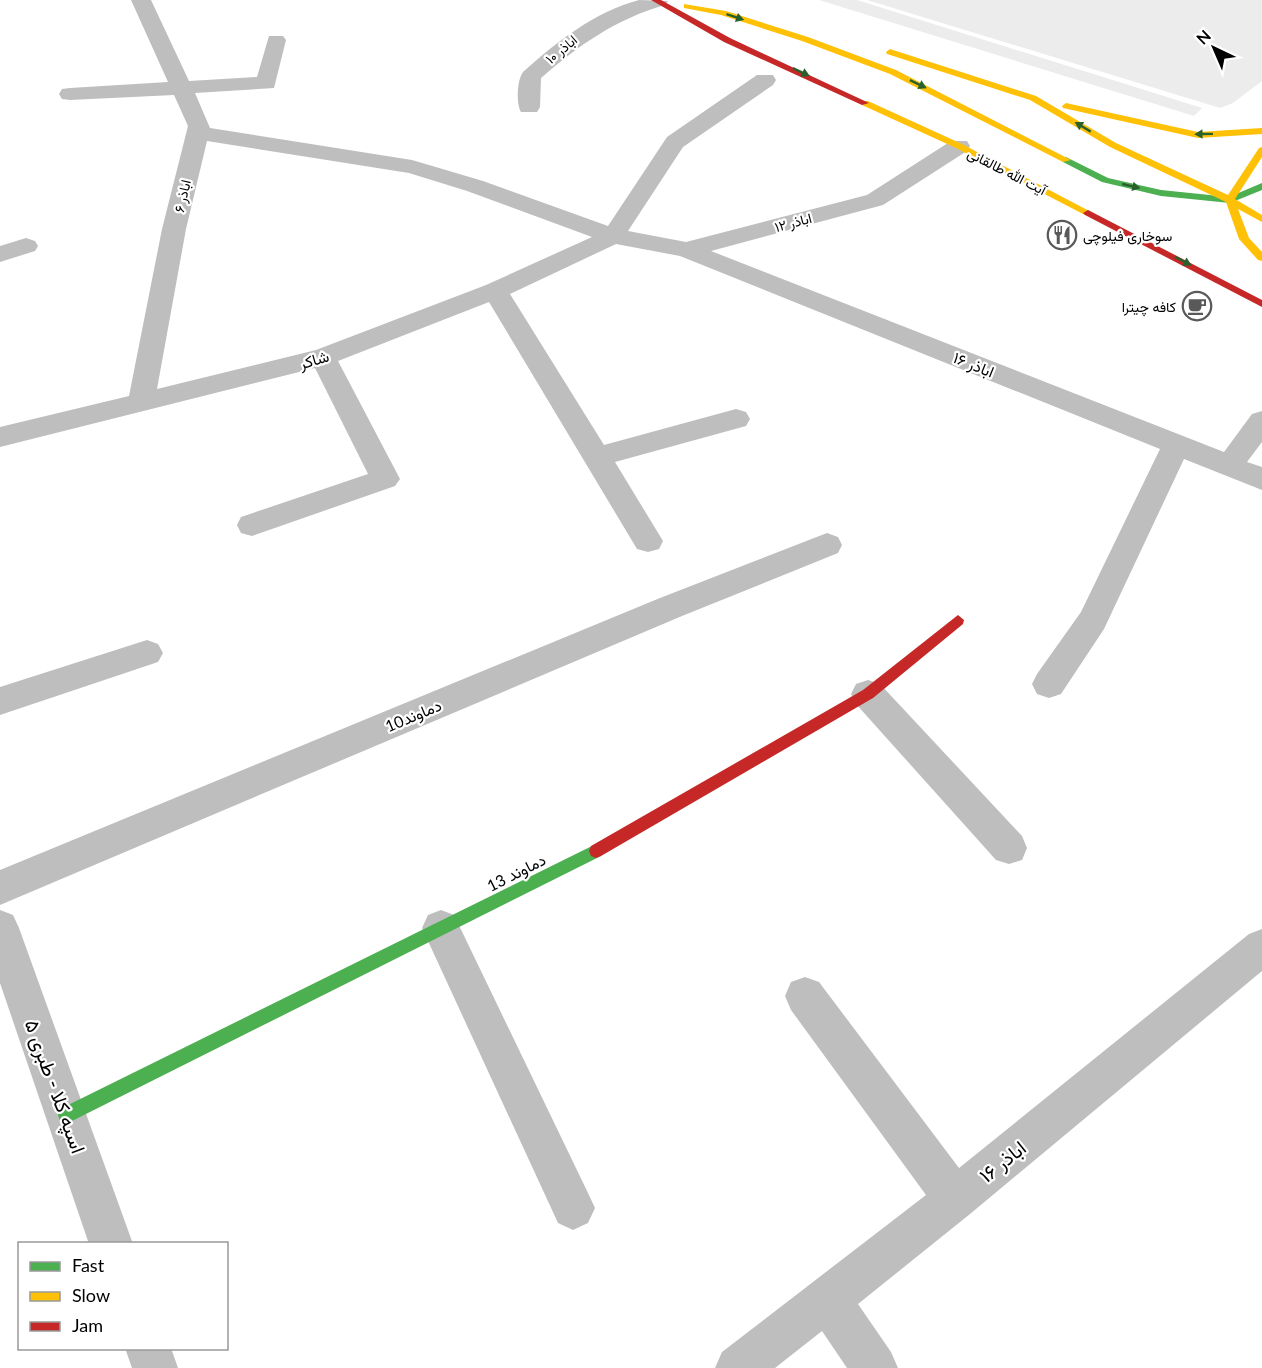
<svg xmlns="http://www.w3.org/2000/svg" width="1262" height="1368" viewBox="0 0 1262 1368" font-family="Lato,Vazirmatn,sans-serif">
  <rect width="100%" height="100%" fill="#fff"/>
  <!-- green -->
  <g fill="#ececec">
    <polygon points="819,0 857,0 1202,108 1194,116"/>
    <polygon points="867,0 1262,0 1262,81 1233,103 1220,108"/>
  </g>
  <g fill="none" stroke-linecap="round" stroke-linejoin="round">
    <!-- street -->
    <g fill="#bebebe" fill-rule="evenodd">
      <path d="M131,0H151L189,81L257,77L269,36H283L286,40L274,88L195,93L210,128L412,160L483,181L608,226L667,137L757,75H773L776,80L773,85L683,147L628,231L686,242L867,195L951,141H967L970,146L967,151L883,205L711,251L1224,452L1252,414L1262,411V442L1247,462L1262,467V490L1184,459L1104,629L1061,694L1049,698L1037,694L1032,684L1037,674L1081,612L1160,449L680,256L616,244L510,294L604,445L736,409L746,412L750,419L746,426L615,462L663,541L659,549L648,552L637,549L489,302L338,361L400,479L395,486L252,536L241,533L237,525L241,517L368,474L315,368L0,447V427L129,396L162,229L188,126L174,95L70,100L62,99L59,94L62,89L70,88L168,82ZM207,141L409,173L467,191L592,237L486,285L316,350L157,389L186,229Z"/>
      <path d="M639,0L668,1L665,5C616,19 579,45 541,78L540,107L537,112H521C516,103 517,80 523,72C558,41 594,12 639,0Z"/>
      <polygon points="26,238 35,241 38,246 35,251 0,262 0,246"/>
      <polygon points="827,533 838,537 842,545 838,553 682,616 0,905 0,870 660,598"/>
      <polygon points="147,640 158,644 163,653 158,662 0,715 0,687"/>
      <polygon points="868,680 880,684 1022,836 1027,848 1022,860 1009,864 996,860 856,704 851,694 856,684"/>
      <polygon points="0,910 13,915 19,928 133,1244 89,1244 0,983"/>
      <polygon points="441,910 454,915 588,1193 595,1208 588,1223 573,1230 558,1223 422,928 428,915"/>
      <polygon points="1262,929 1262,971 970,1214 858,1304 891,1352 898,1368 847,1368 822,1331 775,1368 715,1368 722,1352 926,1195 791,1010 785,996 791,982 805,977 819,982 959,1168 1249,934"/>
      <polygon points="125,1348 171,1348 178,1368 132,1368"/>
    </g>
    <!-- fast -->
    <g fill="#4caf50" fill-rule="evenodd">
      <polygon points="1066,157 1108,178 1161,190 1229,197 1262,183 1262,190 1230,203 1161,196 1102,182 1063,162 1061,160"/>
      <polygon points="596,844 601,846 603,851 601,856 72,1121 66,1123 60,1121 58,1115 60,1109"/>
    </g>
    <!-- slow -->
    <g fill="#ffc107" fill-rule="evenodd">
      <polygon points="684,4 726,11 808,37 896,70 1071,160 1063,162 890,74 802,41 721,15 684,8"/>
      <polygon points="890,49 1036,96 1116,143 1228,195 1259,148 1262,147 1262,157 1235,199 1262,215 1262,222 1238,209 1249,238 1262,252 1262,261 1258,260 1239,239 1226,202 1110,147 1030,100 887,54 886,52"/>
      <polygon points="862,101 868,101 962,144 1093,213 1085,215 956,148 862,105"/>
      <polygon points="1066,103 1198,132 1262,128 1262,134 1198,138 1063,108 1062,106"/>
    </g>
    <!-- jam -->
    <g fill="#c62828" fill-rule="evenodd">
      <polygon points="651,0 661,0 730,38 869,103 862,105 724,42"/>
      <polygon points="1088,210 1262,300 1262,307 1085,215 1083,213"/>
      <polygon points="958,615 964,620 963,624 873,698 601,856 596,858 591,856 589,851 591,846 863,690"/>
    </g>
  </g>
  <!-- one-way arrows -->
  <defs><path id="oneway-solid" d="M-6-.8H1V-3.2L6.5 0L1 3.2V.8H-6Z" transform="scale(1.5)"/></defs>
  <g fill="#2a602c">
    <use href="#oneway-solid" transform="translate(735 17) rotate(18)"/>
    <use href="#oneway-solid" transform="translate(801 72) rotate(25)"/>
    <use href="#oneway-solid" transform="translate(918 84) rotate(26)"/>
    <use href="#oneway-solid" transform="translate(1083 127) rotate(-149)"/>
    <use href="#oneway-solid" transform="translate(1204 134) rotate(179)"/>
    <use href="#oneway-solid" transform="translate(1131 186) rotate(13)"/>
    <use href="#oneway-solid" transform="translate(1183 261) rotate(27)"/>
  </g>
  <!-- icons -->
  <defs>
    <g id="restaurant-ring" transform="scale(1.5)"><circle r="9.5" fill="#fff" stroke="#595959" stroke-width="1.5"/><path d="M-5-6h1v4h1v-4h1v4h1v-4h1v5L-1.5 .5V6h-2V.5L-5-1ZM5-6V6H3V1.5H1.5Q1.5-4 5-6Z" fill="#595959"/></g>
    <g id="cafe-ring" transform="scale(1.5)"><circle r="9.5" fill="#fff" stroke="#595959" stroke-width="1.5"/><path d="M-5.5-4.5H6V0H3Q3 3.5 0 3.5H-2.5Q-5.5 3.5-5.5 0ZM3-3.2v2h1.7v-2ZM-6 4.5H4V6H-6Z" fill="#595959"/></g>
  </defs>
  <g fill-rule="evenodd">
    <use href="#restaurant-ring" x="1062" y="235"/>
    <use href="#cafe-ring" x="1197" y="306"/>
  </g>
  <g text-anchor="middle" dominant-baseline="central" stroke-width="4.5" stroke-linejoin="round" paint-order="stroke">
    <!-- far-street labels -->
    <g font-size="14" fill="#000" stroke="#fff">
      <text transform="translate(561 49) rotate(-40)">اباذر ۱۰</text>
      <text transform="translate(1007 171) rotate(27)">آیت الله طالقانی</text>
      <text transform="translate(182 196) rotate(-77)">اباذر ۶</text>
      <text transform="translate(793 222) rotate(-15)">اباذر ۱۲</text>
    </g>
    <!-- far-poi labels -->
    <g font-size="14" fill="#000" stroke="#fff" text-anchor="start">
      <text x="1083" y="235">سوخاری فیلوچی</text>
      <text x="1176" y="306" text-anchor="end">کافه چیترا</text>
    </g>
    <!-- street labels -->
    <g font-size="16" fill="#000" stroke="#fff">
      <text transform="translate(314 359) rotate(-16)">شاکر</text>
      <text transform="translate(974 364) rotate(22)">اباذر ۱۶</text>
      <text transform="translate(413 715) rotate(-23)">دماوند10</text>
      <text transform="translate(516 872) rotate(-27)">دماوند 13</text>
    </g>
    <!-- near-street labels -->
    <g font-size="20" fill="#000" stroke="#fff">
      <text transform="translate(56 1086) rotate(70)">اسپه کلا - طبری ۵</text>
      <text transform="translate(1002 1161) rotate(-39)">اباذر ۱۶</text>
    </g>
  </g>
  <!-- legend -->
  <rect x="18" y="1242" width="210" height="108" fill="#ffffff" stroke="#999999" stroke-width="1.5"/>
  <rect x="30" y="1262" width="30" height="9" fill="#4caf50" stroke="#999999" stroke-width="1.5"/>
  <text x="72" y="1272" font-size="18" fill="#000000">Fast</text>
  <rect x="30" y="1292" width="30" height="9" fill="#ffc107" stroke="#999999" stroke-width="1.5"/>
  <text x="72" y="1302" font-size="18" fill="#000000">Slow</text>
  <rect x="30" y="1322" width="30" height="9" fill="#c62828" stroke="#999999" stroke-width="1.5"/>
  <text x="72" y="1332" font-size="18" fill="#000000">Jam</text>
  <!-- north arrow -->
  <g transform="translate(1214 48) rotate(316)" stroke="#ffffff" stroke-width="4.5" paint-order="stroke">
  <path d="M0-4.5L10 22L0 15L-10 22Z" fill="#000000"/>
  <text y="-9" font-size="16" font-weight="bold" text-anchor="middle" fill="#000000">N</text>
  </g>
</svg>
